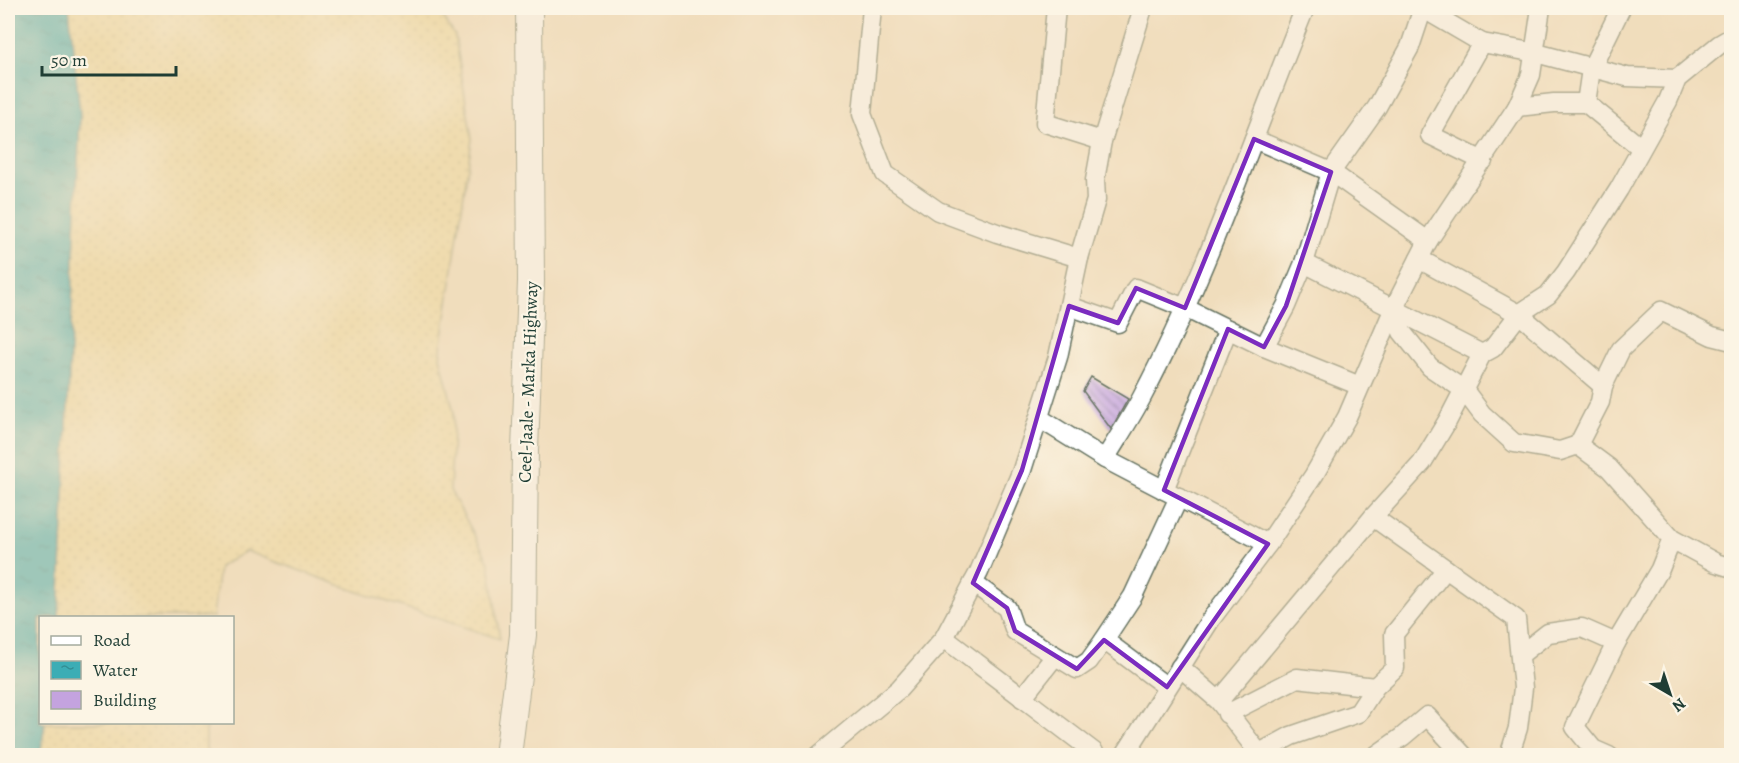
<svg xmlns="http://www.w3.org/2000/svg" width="1739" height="763" viewBox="0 0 1739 763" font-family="Alegreya,serif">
  <defs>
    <pattern id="sand-dots" width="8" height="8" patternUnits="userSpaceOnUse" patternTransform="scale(1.5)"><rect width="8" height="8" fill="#eeda9e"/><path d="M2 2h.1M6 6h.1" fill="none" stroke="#ccbc89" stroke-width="1.8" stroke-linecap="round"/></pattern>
    <pattern id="water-ripples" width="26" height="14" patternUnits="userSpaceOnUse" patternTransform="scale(1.5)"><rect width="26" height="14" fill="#3cadb5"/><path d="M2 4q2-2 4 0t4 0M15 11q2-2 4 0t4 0" fill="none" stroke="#328e94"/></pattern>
    <pattern id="building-back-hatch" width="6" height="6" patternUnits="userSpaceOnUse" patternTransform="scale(1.5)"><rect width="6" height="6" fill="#c4a3df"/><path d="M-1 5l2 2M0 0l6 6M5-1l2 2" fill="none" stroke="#9f86b6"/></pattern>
  </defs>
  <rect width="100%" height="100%" fill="#fcf5e5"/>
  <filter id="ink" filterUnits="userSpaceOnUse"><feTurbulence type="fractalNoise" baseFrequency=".0167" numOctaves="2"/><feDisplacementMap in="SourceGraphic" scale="12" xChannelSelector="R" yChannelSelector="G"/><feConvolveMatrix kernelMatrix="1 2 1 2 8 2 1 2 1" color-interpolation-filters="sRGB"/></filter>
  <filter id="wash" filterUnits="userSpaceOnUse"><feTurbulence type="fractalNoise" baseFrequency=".008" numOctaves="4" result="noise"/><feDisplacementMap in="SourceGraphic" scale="24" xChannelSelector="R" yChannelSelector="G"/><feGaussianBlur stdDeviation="1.35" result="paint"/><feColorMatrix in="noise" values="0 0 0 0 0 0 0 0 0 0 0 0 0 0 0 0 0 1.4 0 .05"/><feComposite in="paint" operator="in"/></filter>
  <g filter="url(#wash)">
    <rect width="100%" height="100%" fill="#f0ddbc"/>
    <!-- sand -->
    <g fill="url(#sand-dots)" stroke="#868c69" stroke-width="1.5">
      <polygon points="69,8 438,8 455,36 472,139 440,357 454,412 450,490 489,562 500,639 367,595 246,551 219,567 213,617 59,618 80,114"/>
      <polygon points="45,723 206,723 206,748 208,755 40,756"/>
    </g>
    <!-- water -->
    <polygon fill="url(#water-ripples)" stroke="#2e7574" stroke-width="1.5" points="8,8 69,8 80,114 59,617 40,618 40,722 45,723 40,756 8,755"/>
    <g id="blocks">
      <!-- building -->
      <polygon fill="url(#building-back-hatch)" points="1091,377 1128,399 1111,429 1083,391"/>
    </g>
  </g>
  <g filter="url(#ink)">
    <use href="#blocks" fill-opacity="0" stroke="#687564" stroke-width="1.5"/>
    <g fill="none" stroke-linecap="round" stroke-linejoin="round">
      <!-- street casing -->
      <g stroke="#687564" stroke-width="21">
        <g id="street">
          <polyline points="872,8 862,114 885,174 938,211 997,233 1079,258"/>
          <polyline points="1056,8 1045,123 1102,141"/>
          <polyline points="1427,8 1434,15 1482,43"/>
          <polyline points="1586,103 1591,69 1621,8"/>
          <polyline points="1517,107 1554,103 1586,103 1641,148"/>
          <polyline points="1254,139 1331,172 1428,241"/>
          <polyline points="1483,161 1430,135 1482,43 1536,53 1627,77 1677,79"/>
          <polyline points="1419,259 1519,314 1603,386"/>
          <polyline points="1304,263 1482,354"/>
          <polyline points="1069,306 1118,323 1136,288 1185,308 1264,347 1360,386"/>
          <polyline points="1394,308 1402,332 1430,367 1464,390 1482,414 1514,443 1560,451 1578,445 1609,468 1672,539 1716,563 1732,568"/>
          <polyline points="1264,347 1286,306 1304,263 1331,172 1377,107 1410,47 1423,8"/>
          <polyline points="1039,418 1105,459 1268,544"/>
          <polyline points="1578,445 1600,402 1603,386 1621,349 1661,311 1712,336 1732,341"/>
          <path d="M1105,459C1117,439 1131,418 1142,397C1208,272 1252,138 1305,8"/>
          <polyline points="1164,490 1228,329"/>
          <polyline points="1373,517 1516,619 1523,688 1518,728 1509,756"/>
          <polyline points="973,583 1007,608 1015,631 1077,669 1089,661 1104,640 1167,687"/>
          <polyline points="944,638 1094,752 1095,756"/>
          <polyline points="1104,640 1133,596 1179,497"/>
          <polyline points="1520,655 1548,633 1582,628 1616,643"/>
          <polyline points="1180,667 1219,701 1261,756"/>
          <polyline points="1022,698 1055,656"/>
          <polyline points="1219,701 1373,517 1422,463 1448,420 1482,354 1493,348 1519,314 1548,295 1566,272 1619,189 1668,101 1677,79 1720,44 1732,37"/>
          <polyline points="1227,714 1297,678 1375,687"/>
          <polyline points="818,756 899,689 944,638 979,572 1022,470 1058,357 1079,258 1096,200 1095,180 1102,141 1143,8"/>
          <polyline points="1124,756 1211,619 1268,544 1314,475 1347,417 1394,308 1428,241 1517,107 1531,75 1541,8"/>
          <polyline points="1254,756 1291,736 1358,713 1375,687 1395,668 1394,634 1446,569"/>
          <polyline points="1375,756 1402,737 1427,716 1464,756"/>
          <polyline points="1609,756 1593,749 1575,727 1616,643 1660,569 1672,539"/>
        </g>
      </g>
      <!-- secondary casing -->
      <g stroke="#687564" stroke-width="28">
        <polyline id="secondary" points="508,756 523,635 525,451 531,281 529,8"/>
      </g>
      <!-- street -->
      <use href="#street" stroke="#fff" stroke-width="18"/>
      <!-- secondary -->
      <use href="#secondary" stroke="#fff" stroke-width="26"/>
    </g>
  </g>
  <!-- marked area -->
  <path d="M0 0H1739V763H0ZM1254,139L1331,172L1286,306L1264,347L1228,329L1164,490L1268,544L1167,687L1104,640L1077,669L1015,631L1007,608L973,583L1022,470L1069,306L1118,323L1136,288L1185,308Z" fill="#f0ddbc" fill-opacity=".55" fill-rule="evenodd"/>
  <path fill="none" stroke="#7b2cbf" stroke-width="4.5" stroke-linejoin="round" d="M1254,139L1331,172L1286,306L1264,347L1228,329L1164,490L1268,544L1167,687L1104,640L1077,669L1015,631L1007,608L973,583L1022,470L1069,306L1118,323L1136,288L1185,308Z"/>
  <g text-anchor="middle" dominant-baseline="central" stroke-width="4.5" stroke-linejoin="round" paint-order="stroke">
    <!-- street labels -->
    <g font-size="18" fill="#1f3d34" stroke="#fcf5e5">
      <text transform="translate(528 382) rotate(-88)">Ceel-Jaale - Marka Highway</text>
    </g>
  </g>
  <!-- margin -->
  <rect width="1739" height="763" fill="none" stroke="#fcf5e5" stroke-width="30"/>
  <!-- legend -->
  <rect x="39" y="616" width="195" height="108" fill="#fcf5e5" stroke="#a4ab9e" stroke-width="1.5"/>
  <rect x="51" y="636" width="30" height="9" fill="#ffffff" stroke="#a4ab9e" stroke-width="1.5"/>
  <text x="93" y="646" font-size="18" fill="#1f3d34">Road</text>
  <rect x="51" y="661" width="30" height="18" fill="url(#water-ripples)" stroke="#a4ab9e" stroke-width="1.5"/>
  <text x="93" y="676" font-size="18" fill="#1f3d34">Water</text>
  <rect x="51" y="691" width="30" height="18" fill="#c4a3df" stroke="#a4ab9e" stroke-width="1.5"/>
  <text x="93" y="706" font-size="18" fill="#1f3d34">Building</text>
  <!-- north arrow -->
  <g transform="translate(1670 694) rotate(141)" stroke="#fcf5e5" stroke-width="4.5" paint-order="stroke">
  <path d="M0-4.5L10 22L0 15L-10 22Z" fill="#1f3d34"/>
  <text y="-9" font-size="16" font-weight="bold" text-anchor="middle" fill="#1f3d34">N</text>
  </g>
  <!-- scale -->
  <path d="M42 66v9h134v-9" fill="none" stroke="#1f3d34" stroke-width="3"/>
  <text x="51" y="66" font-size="18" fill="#1f3d34" stroke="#fcf5e5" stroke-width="4.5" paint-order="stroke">50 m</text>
</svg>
